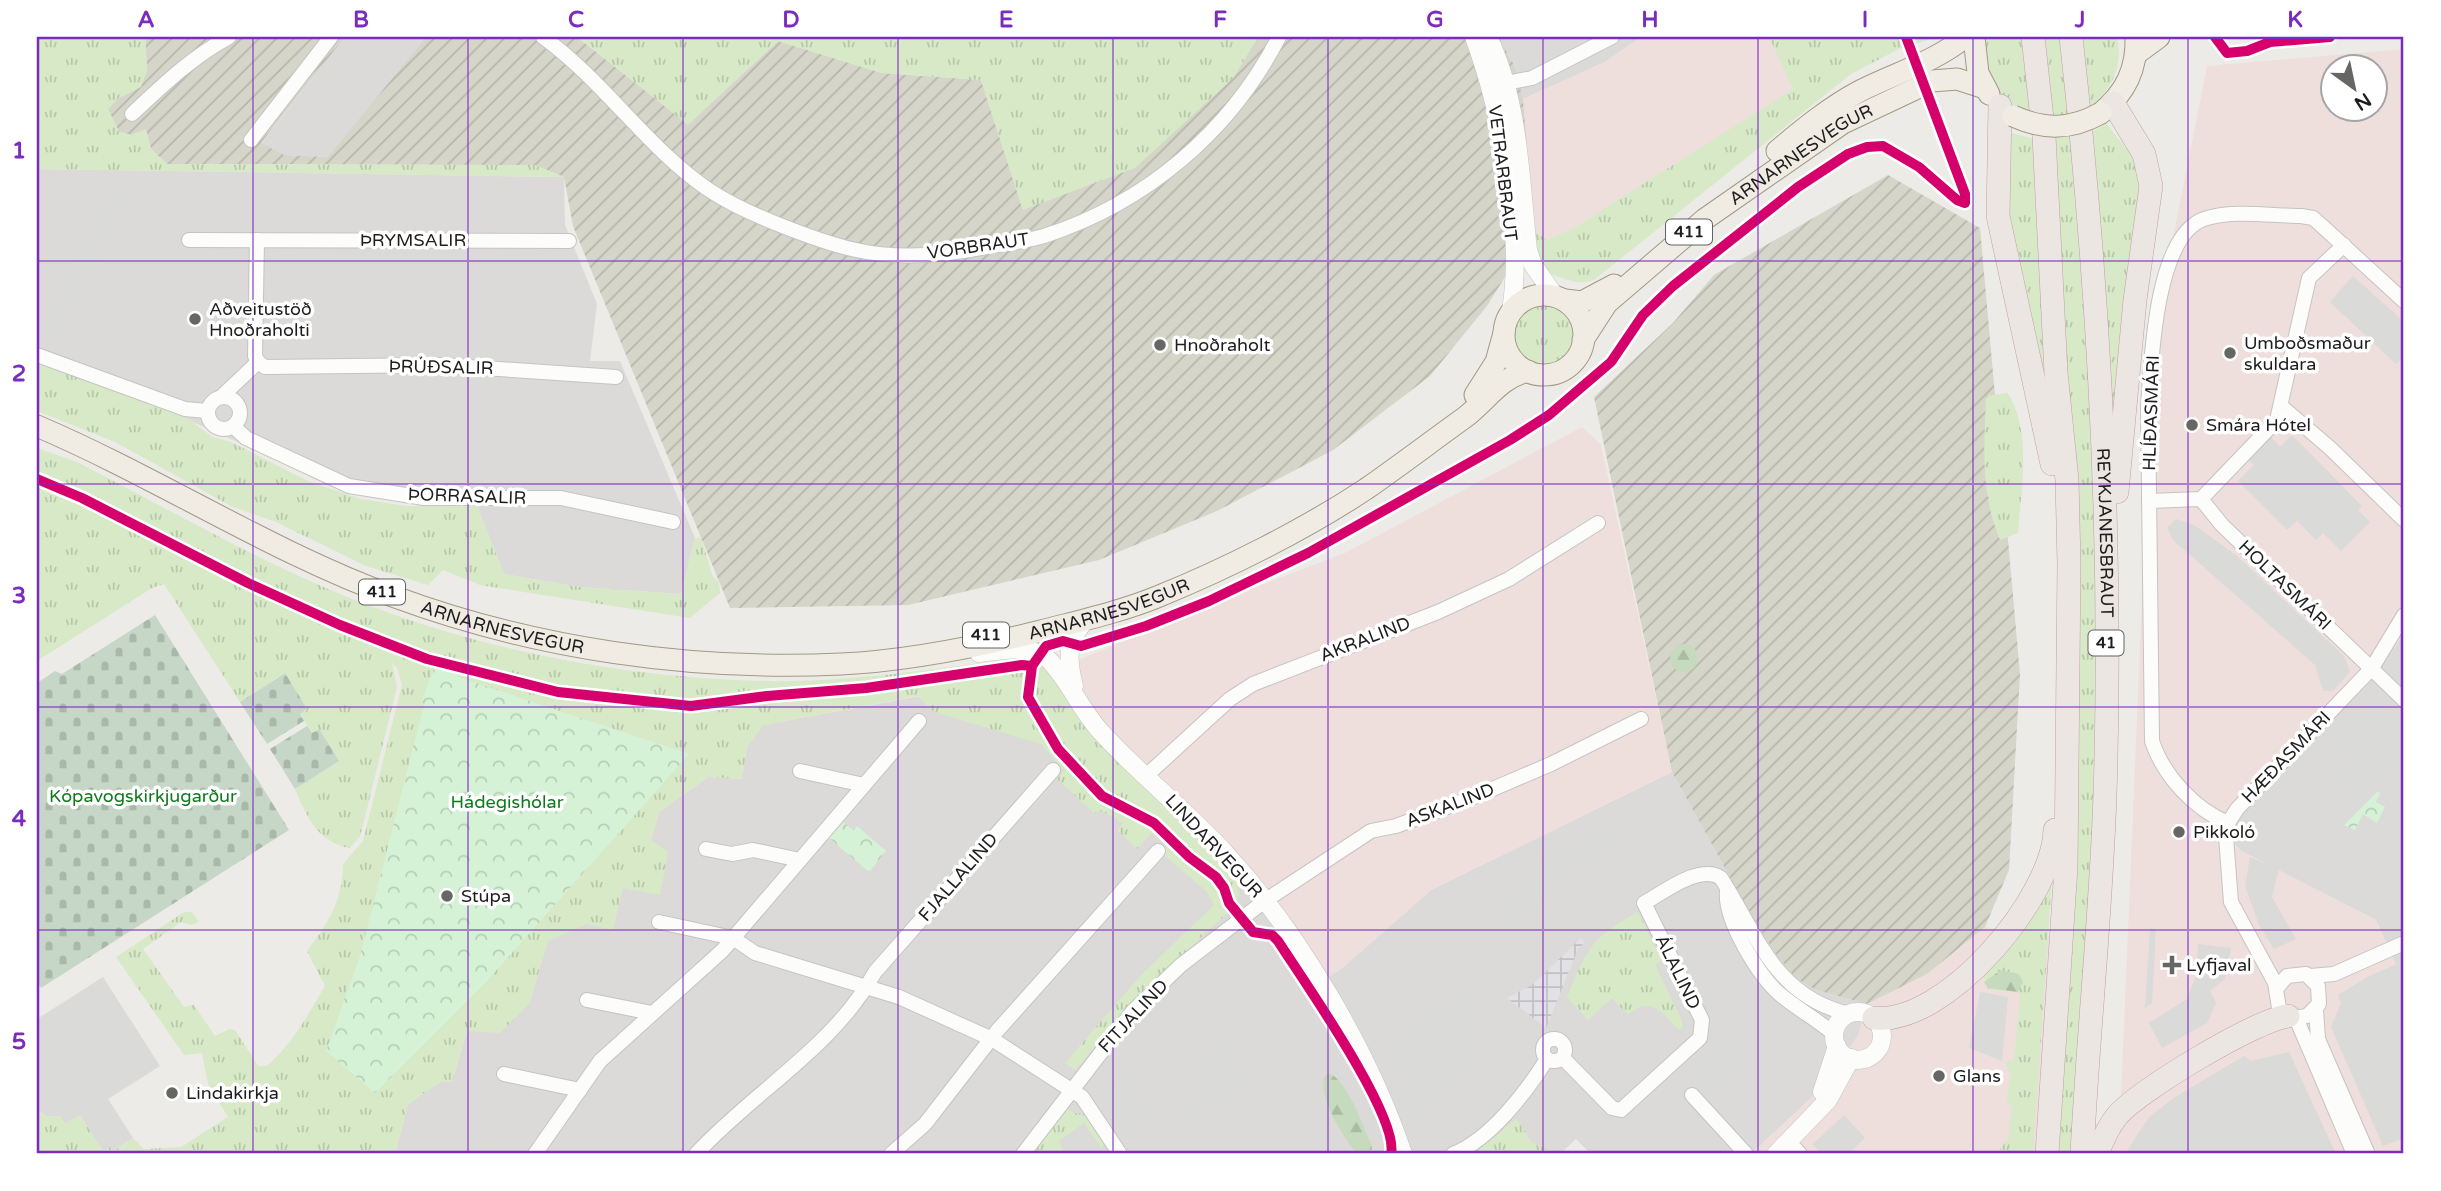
<svg xmlns="http://www.w3.org/2000/svg" width="2441" height="1191" viewBox="0 0 2441 1191" font-family="'Varela Round',sans-serif">
  <defs>
    <pattern id="construction-furrows" width="10" height="10" patternUnits="userSpaceOnUse" patternTransform="scale(1.75)"><rect width="10" height="10" fill="#d5d5c9"/><path d="M-1 1l2-2M0 10L10 0M9 11l2-2" fill="none" stroke="#b6b6ac"/></pattern>
    <pattern id="grass-tufts" width="24" height="20" patternUnits="userSpaceOnUse" patternTransform="scale(1.75)"><rect width="24" height="20" fill="#d7e9c7"/><path d="M3 7l-1-3M5 7V3M7 7l1-3M15 17l-1-3M17 17v-4M19 17l1-3" fill="none" stroke="#b8c7aa"/></pattern>
    <pattern id="forest-firs" width="22" height="20" patternUnits="userSpaceOnUse" patternTransform="scale(1.75)"><rect width="22" height="20" fill="#c6dabd"/><path d="M5 1l3.5 6h-7zM16 11l3.5 6h-7z" fill="#aabba2"/></pattern>
    <pattern id="cemetery-stones" width="16" height="16" patternUnits="userSpaceOnUse" patternTransform="scale(1.75)"><rect width="16" height="16" fill="#c6d7c7"/><path d="M2 7V4a2 2 0 0 1 4 0v3zM10 15v-3a2 2 0 0 1 4 0v3z" fill="#aab8aa"/></pattern>
    <pattern id="park-crowns" width="20" height="18" patternUnits="userSpaceOnUse" patternTransform="scale(1.75)"><rect width="20" height="18" fill="#d5f2d6"/><path d="M2 6a3 3 0 1 1 6 0M12 15a3 3 0 1 1 6 0" fill="none" stroke="#b6cfb7"/></pattern>
    <pattern id="plaza-grid" width="8" height="8" patternUnits="userSpaceOnUse" patternTransform="scale(1.75)"><rect width="8" height="8" fill="#e2e1e5"/><path d="M0 4h8M4 0v8" fill="none" stroke="#c1c1c4"/></pattern>
  </defs>
  <rect width="100%" height="100%" fill="#ecebe7"/>
  <!-- residential -->
  <g fill="#dbdad8">
    <polygon points="345,37 426,37 329,157 283,155 261,144"/>
    <polygon points="1499,37 1641,37 1605,62 1523,99 1515,67"/>
    <polygon points="37,169 564,177 565,225 597,304 590,361 620,361 695,538 681,594 580,587 504,574 477,506 459,493 366,494 271,457 37,352"/>
    <polygon points="2404,634 2404,961 2396,965 2376,920 2241,851 2233,842 2233,828 2240,813 2369,683"/>
    <polygon points="1050,672 1341,969 1431,890 1672,772 1743,901 1816,990 1867,1004 1858,1036 1811,1098 1751,1154 1591,1154 1576,1139 1560,1154 395,1154 408,1104 442,1081 452,1082 467,1031 529,1004 548,940 587,923 622,887 651,840 659,812 708,777 742,779 747,747 763,725"/>
  </g>
  <!-- commercial -->
  <g fill="#eedfdd" fill-rule="evenodd">
    <polygon points="1641,37 1769,37 1794,89 1572,229 1546,240 1534,230 1523,99 1605,62"/>
    <path d="M2404,49V634L2369,683L2240,813L2233,829V842L2241,851L2376,920L2396,964L2404,961V1154H2109L2120,1122L2146,505L2164,284L2207,66ZM2332,66H2374V108H2332Z"/>
    <polygon points="1582,427 1601,445 1672,772 1431,890 1341,969 1313,988 1275,925 1228,864 1050,672 1207,606 1347,552"/>
    <polygon points="1985,927 2050,936 2035,1154 1751,1154 1811,1098 1858,1036 1867,1004 1927,974"/>
  </g>
  <!-- religious -->
  <g fill="#dadad8">
    <polygon points="112,178 131,187 60,343 42,335"/>
    <polygon points="2353,276 2404,322 2404,356 2396,364 2330,302"/>
    <polygon points="2292,435 2362,506 2358,510 2370,522 2341,551 2323,533 2316,540 2297,521 2287,530 2238,481 2254,465 2248,460 2271,437 2280,447"/>
    <polygon points="2176,519 2194,525 2236,555 2344,656 2350,672 2333,691 2323,691 2315,665 2173,540 2167,528"/>
    <polygon points="2372,695 2404,727 2404,756 2356,806 2332,783 2347,767 2324,744"/>
    <polygon points="1609,826 1623,852 1562,883 1557,876 1550,882 1556,888 1510,931 1490,911 1547,858"/>
    <polygon points="2250,857 2279,869 2272,897 2296,939 2274,949 2259,925 2245,886"/>
    <polygon points="1669,917 1714,1008 1685,1022 1657,966 1666,962 1649,927"/>
    <polygon points="2150,928 2156,929 2152,1003 2145,1008"/>
    <polygon points="2198,944 2231,948 2225,979 2210,991 2216,1003 2207,1023 2162,1048 2149,1023 2187,999 2196,976"/>
    <polygon points="2404,961 2404,1138 2383,1146 2331,1027 2341,1003 2338,995 2369,976"/>
    <polygon points="103,977 160,1066 108,1099 133,1138 113,1151 103,1151 80,1115 65,1124 60,1116 46,1116 37,1109 37,1019"/>
    <polygon points="1466,987 1483,1006 1402,1078 1388,1061 1392,1058 1381,1045 1436,996 1445,1006"/>
    <polygon points="1980,992 2008,997 2002,1061 1969,1048"/>
    <polygon points="1469,1022 1477,1031 1464,1044 1478,1059 1410,1122 1394,1092"/>
    <polygon points="1729,1032 1754,1056 1716,1094 1706,1084 1696,1093 1683,1080"/>
    <polygon points="1227,1039 1255,1083 1193,1122 1185,1111 1207,1097 1186,1065"/>
    <polygon points="2289,1052 2336,1154 2125,1154 2149,1117 2175,1097 2244,1056 2251,1061"/>
    <polygon points="1126,1076 1154,1118 1125,1137 1097,1096"/>
    <polygon points="1844,1115 1865,1138 1848,1154 1822,1154 1813,1144"/>
    <polygon points="1085,1123 1106,1154 1067,1154 1058,1141"/>
  </g>
  <!-- construction -->
  <g fill="url(#construction-furrows)">
    <polygon points="145,37 345,37 261,143 284,155 328,157 426,37 577,37 688,124 778,41 882,73 981,80 1023,210 1233,78 1258,37 1499,37 1515,67 1523,99 1534,230 1487,306 1430,376 1333,450 1217,511 1099,560 908,605 730,608 573,226 564,177 534,165 167,164 151,149 146,130 131,135 119,132 108,109 117,99 141,86 147,70"/>
    <polygon points="1888,175 1980,228 2020,674 2009,870 1985,927 1927,974 1867,1004 1816,990 1796,978 1776,954 1743,901 1672,772 1594,397 1673,323 1714,275"/>
  </g>
  <!-- grass -->
  <g fill="url(#grass-tufts)">
    <polygon points="37,37 145,37 147,70 141,87 117,99 108,109 119,132 131,135 146,129 151,149 167,164 534,165 564,177 37,169"/>
    <polygon points="578,37 1258,37 1233,78 1135,168 1023,210 981,80 882,73 778,41 688,125"/>
    <path d="M1769,37H1937L1899,49L1851,74L1594,280C1579,284 1576,282 1562,278C1535,270 1538,256 1534,230L1546,240L1572,229L1793,89Z"/>
    <path d="M1979,37H2025L2035,119C1992,110 1989,73 1979,37Z"/>
    <polygon points="2040,37 2063,37 2088,292 2097,629 2091,880 2075,1154 2055,1154 2076,799"/>
    <path d="M2078,37H2117C2124,66 2111,90 2089,109Z"/>
    <polygon points="2106,123 2132,156 2141,190 2114,436 2091,133"/>
    <polygon points="2012,133 2041,141 2055,455 2005,226 2006,150"/>
    <circle cx="1544" cy="335" r="32"/>
    <polygon points="37,360 189,419 212,437 231,442 310,482 361,499 406,506 477,506 504,574 580,587 681,594 695,538 701,538 713,577 719,582 720,593 690,618 480,585 443,570 428,585 366,566 276,522 231,506 115,442 37,411"/>
    <path d="M2008,393C2032,433 2021,489 2018,533L2000,540C1980,492 1984,447 1986,396Z"/>
    <path d="M37,448L77,462C180,515 283,576 392,614C508,655 638,678 761,681C850,683 938,668 1025,657L1039,661L1235,878L1239,893L1237,904L1131,1003L1075,1070L1065,1063L1141,975L1214,905L1207,892L1162,853L1168,846L1152,833L1137,849L1117,830L1123,823L1102,811L1094,813L1057,779L1064,770L1041,744L934,712L917,696L763,725L747,747L742,779L708,777L659,812L651,840L668,852L660,895L623,888L613,930L587,924L548,941L529,1004L500,1033L467,1031L452,1082L442,1081L408,1104L395,1154H37V1109L46,1116H60L65,1124L80,1115L103,1151L110,1147L114,1151L133,1138L144,1149L181,1147L228,1117L208,1084L202,1053L184,1055L116,957L184,912H192L199,922L191,925L181,922L143,949L184,1007L194,1005L215,1036L230,1029L235,1030L258,1066H267C292,1044 308,1015 325,986L307,951C328,923 343,900 343,864L363,841L402,685L397,668L392,663L397,687L360,837L349,848C316,841 306,815 295,789L339,761L318,729L312,733L300,714L307,710L284,673L240,702L164,584L152,588L37,661Z"/>
    <polygon points="2052,879 2033,1154 2003,1154 2000,1149 2008,1139 2012,1106 2006,1104 2011,1077 2005,1061 2014,1061 2020,993 1988,989 1983,975"/>
    <path d="M1638,912L1662,961L1655,965L1684,1025L1679,1030C1662,1013 1651,994 1628,1015L1612,998L1588,1020L1567,997C1588,949 1590,938 1638,912Z"/>
    <polygon points="1067,1108 1073,1113 1084,1114 1104,1144 1102,1149 1084,1123 1059,1141 1065,1154 1030,1154"/>
    <path d="M1516,1119C1527,1130 1527,1146 1545,1148L1551,1154H1474Z"/>
  </g>
  <!-- forest -->
  <g fill="url(#forest-firs)">
    <circle cx="1684" cy="658" r="14"/>
    <polygon points="2001,970 2019,974 2023,982 2018,992 1988,988 1984,982"/>
    <path d="M1329,1073C1348,1081 1364,1128 1372,1147L1371,1153L1357,1154C1343,1136 1319,1100 1324,1077Z"/>
  </g>
  <!-- cemetery -->
  <g fill="url(#cemetery-stones)">
    <polygon points="155,615 289,830 41,988 37,981 37,683 55,671 62,674"/>
    <polygon points="285,673 307,709 300,714 304,721 267,744 240,702"/>
    <polygon points="307,726 312,733 319,729 339,761 295,789 270,749"/>
  </g>
  <!-- park -->
  <g fill="url(#park-crowns)">
    <polygon points="450,668 458,677 689,754 486,982 375,1093 326,1051 360,956 424,705 422,700 434,669 441,671"/>
    <polygon points="2378,791 2380,794 2376,802 2385,807 2377,823 2363,814 2355,830 2344,825"/>
    <polygon points="843,822 853,830 857,826 886,851 869,872 829,838"/>
  </g>
  <!-- plaza -->
  <polygon fill="url(#plaza-grid)" points="1581,938 1585,942 1578,949 1546,1028 1507,998 1532,985"/>
  <g fill="none" stroke-linecap="round" stroke-linejoin="round">
    <!-- minor casing -->
    <g stroke="#c5c4c3" stroke-width="16">
      <g id="minor">
        <path d="M543,37C605,82 647,148 709,190C733,206 759,217 785,227C808,236 832,245 856,250C900,260 948,255 992,246C1009,243 1027,241 1044,236C1146,203 1230,132 1279,37"/>
        <polyline points="1496,85 1532,78 1612,37"/>
        <path d="M132,114C163,85 192,57 229,37"/>
        <polyline points="251,140 331,37"/>
        <polyline points="189,240 569,241"/>
        <polyline points="257,240 255,356 258,362"/>
        <polyline points="37,355 185,409 207,411"/>
        <polyline points="258,362 265,367 440,365 616,377"/>
        <circle cx="224" cy="413" r="16"/>
        <polyline points="221,397 258,362"/>
        <polyline points="2282,407 2330,448 2404,520"/>
        <polyline points="233,426 246,438 349,486 424,498 561,498 673,522"/>
        <polyline points="2201,499 2222,525 2404,700"/>
        <polyline points="2149,501 2201,499 2277,420 2309,278 2344,245"/>
        <polyline points="800,771 864,785"/>
        <polyline points="1147,775 1230,699 1253,684 1438,612 1509,579 1598,523"/>
        <path d="M2228,823C2194,809 2163,775 2152,741L2148,408C2151,363 2155,236 2204,219C2232,209 2272,216 2301,216L2313,218L2321,225L2404,301"/>
        <polyline points="706,849 732,854 753,850 800,860"/>
        <path d="M1727,891C1724,920 1759,977 1782,996C1799,1010 1818,1020 1835,1035"/>
        <polyline points="659,922 733,938 755,953 899,997 992,1039 1082,1097 1120,1154"/>
        <polyline points="2310,976 2334,974 2404,943"/>
        <polyline points="2276,989 2287,976 2306,974 2318,986 2319,1004 2307,1016 2292,1018 2279,1008 2275,983 2231,902 2226,837 2228,823 2237,809 2372,668 2404,615"/>
        <polyline points="587,1000 652,1013"/>
        <polyline points="2316,1009 2318,1039 2367,1152"/>
        <polyline points="2296,1018 2354,1154"/>
        <circle cx="1554" cy="1050" r="11"/>
        <path d="M1563,1058L1612,1108L1621,1110L1700,1038L1702,1020L1644,903C1663,893 1700,863 1721,878C1758,936 1774,996 1849,1014"/>
        <polyline points="504,1074 580,1090"/>
        <polyline points="1692,1095 1746,1154"/>
        <polyline points="1789,1142 1800,1154"/>
        <polyline points="535,1154 600,1061 723,950 919,721"/>
        <path d="M696,1154C753,1092 834,1047 875,972L1053,770"/>
        <polyline points="891,1154 925,1124 997,1031 1158,851"/>
        <polyline points="1023,1154 1133,1011 1181,965 1266,900 1371,831 1396,826 1474,797 1551,764 1641,719"/>
        <path d="M1453,1154C1490,1140 1527,1091 1547,1059"/>
      </g>
    </g>
    <!-- tertiary casing -->
    <g stroke="#c5c4c3" stroke-width="19">
      <g id="tertiary">
        <path d="M1474,37C1502,113 1524,230 1511,311"/>
        <path d="M1488,37C1520,104 1520,178 1528,250L1533,265L1555,296"/>
        <path d="M979,653C1002,651 1029,643 1048,659C1069,680 1080,709 1101,732C1140,775 1187,811 1226,854C1299,933 1369,1052 1403,1154"/>
        <path d="M1074,686C1067,659 1066,640 1087,619"/>
        <circle cx="1858" cy="1036" r="24"/>
        <polyline points="1822,1092 1837,1046"/>
        <polyline points="1776,1154 1828,1100 1851,1058"/>
      </g>
    </g>
    <!-- primary casing -->
    <g stroke="#a29984" stroke-width="23">
      <g id="primary">
        <polyline points="1974,37 1978,73 1989,94"/>
        <polyline points="2136,54 2159,37"/>
        <path d="M2101,113C2126,92 2137,69 2136,37"/>
        <path d="M1777,151C1803,129 1830,107 1860,91C1895,73 1935,62 1965,37"/>
        <circle cx="1544" cy="335" r="40"/>
        <polyline points="1565,300 1582,302 1614,285"/>
        <path id="s1" d="M1583,340L1607,303L1705,219L1843,123L1932,81L1957,79L1985,88"/>
        <polyline points="1475,395 1496,362 1504,333"/>
        <path id="s2" d="M37,426C159,478 271,552 395,597C536,649 691,671 841,664C908,661 976,647 1041,631C1079,621 1120,612 1157,597C1226,569 1304,530 1366,489C1399,466 1432,441 1464,418C1487,401 1499,378 1528,371"/>
      </g>
    </g>
    <!-- trunk casing -->
    <g stroke="#c19fa7" stroke-width="24">
      <g id="trunk">
        <polyline points="2033,37 2044,136 2056,373 2067,480 2069,564 2066,867 2047,1154"/>
        <path id="s3" d="M2071,37C2099,288 2113,542 2105,795C2101,915 2088,1034 2082,1154"/>
        <polyline points="2113,103 2144,154 2151,186 2135,300 2117,492"/>
        <polyline points="2000,106 1998,216 2052,464"/>
        <path d="M1874,1018C1945,1026 2053,898 2055,830"/>
        <path d="M2097,1154C2102,1141 2108,1127 2117,1116C2139,1090 2256,1020 2288,1016"/>
      </g>
    </g>
    <!-- minor -->
    <use href="#minor" stroke="#fcfcfb" stroke-width="14"/>
    <!-- tertiary -->
    <use href="#tertiary" stroke="#fcfcfb" stroke-width="18"/>
    <!-- primary -->
    <use href="#primary" stroke="#f0ece4" stroke-width="21"/>
    <!-- trunk -->
    <use href="#trunk" stroke="#ece6e2" stroke-width="23"/>
    <!-- primary-bridge casing -->
    <g stroke="#a29984" stroke-width="23" stroke-linecap="butt">
      <path id="primary-bridge" d="M2013,116C2044,130 2071,130 2101,113"/>
    </g>
    <!-- primary-bridge -->
    <use href="#primary-bridge" stroke="#f0ece4" stroke-width="21"/>
    <!-- cycleway casing -->
    <g stroke="#fff" stroke-width="15">
      <g id="cycleway">
        <polyline points="2215,37 2227,53 2247,51 2270,42 2330,37"/>
        <polyline points="37,479 82,498 248,583 340,625 427,659 558,692 691,706 767,696 866,688 1022,665 1032,666"/>
        <path d="M1391,1154C1400,1117 1301,977 1278,941L1272,935L1253,932L1229,903L1224,888L1216,877L1189,857L1154,823L1102,796L1058,749L1028,697L1032,666L1046,646L1063,641L1081,646L1146,626L1209,601L1308,553L1510,440L1549,415L1611,362L1643,315L1673,286L1798,187L1848,154L1867,147L1883,146L1919,167L1957,200L1965,203V194L1906,37"/>
      </g>
    </g>
    <!-- cycleway -->
    <use href="#cycleway" stroke="#d6006c" stroke-width="10"/>
  </g>
  <!-- grid -->
  <path fill="none" stroke="#7b2cbf" stroke-width="2" stroke-opacity="0.55" d="M253,37V1154M468,37V1154M683,37V1154M898,37V1154M1113,37V1154M1328,37V1154M1543,37V1154M1758,37V1154M1973,37V1154M2188,37V1154M37,261H2404M37,484H2404M37,707H2404M37,930H2404"/>
  <!-- markers -->
  <g fill="#666664" stroke="#fff" stroke-width="2.5">
    <circle cx="195" cy="319" r="7"/>
    <circle cx="1160" cy="345" r="7"/>
    <circle cx="2230" cy="353" r="7"/>
    <circle cx="2192" cy="425" r="7"/>
    <circle cx="2179" cy="832" r="7"/>
    <circle cx="447" cy="896" r="7"/>
    <path d="M2168.5 954.5h7v7h7v7h-7v7h-7v-7h-7v-7h7z"/>
    <circle cx="1939" cy="1076" r="7"/>
    <circle cx="172" cy="1093" r="7"/>
  </g>
  <g text-anchor="middle" dominant-baseline="central" stroke-width="7" stroke-linejoin="round" paint-order="stroke">
    <!-- shield labels -->
    <g fill="#fff" stroke="#626262" stroke-width="2">
      <rect x="1666" y="219.5" width="46" height="25" rx="5"/>
      <rect x="359" y="579.5" width="46" height="25" rx="5"/>
      <rect x="963" y="622.5" width="46" height="25" rx="5"/>
      <rect x="2088.5" y="630.5" width="35" height="25" rx="5"/>
    </g>
    <g font-size="16" font-weight="bold" fill="#1e1e1e">
      <text x="1689" y="232">411</text>
      <text x="382" y="592">411</text>
      <text x="986" y="635">411</text>
      <text x="2106" y="643">41</text>
    </g>
    <!-- street labels -->
    <g font-size="18" fill="#1e1e1e" stroke="#fff">
      <text stroke="none"><textPath href="#s1" startOffset="289">ARNARNESVEGUR</textPath></text>
      <text transform="translate(1503 173) rotate(83)">VETRARBRAUT</text>
      <text x="413" y="240">ÞRYMSALIR</text>
      <text transform="translate(978 246) rotate(-8)">VORBRAUT</text>
      <text transform="translate(441 367) rotate(1)">ÞRÚÐSALIR</text>
      <text transform="translate(2151 413) rotate(-88)">HLÍÐASMÁRI</text>
      <text transform="translate(467 496) rotate(2)">ÞORRASALIR</text>
      <text stroke="none"><textPath href="#s3" startOffset="497">REYKJANESBRAUT</textPath></text>
      <text transform="translate(2285 585) rotate(44)">HOLTASMÁRI</text>
      <text stroke="none"><textPath href="#s2" startOffset="1125">ARNARNESVEGUR</textPath></text>
      <text stroke="none"><textPath href="#s2" startOffset="509">ARNARNESVEGUR</textPath></text>
      <text transform="translate(1365 639) rotate(-21)">AKRALIND</text>
      <text transform="translate(2286 757) rotate(-46)">HÆÐASMÁRI</text>
      <text transform="translate(1450 805) rotate(-21)">ASKALIND</text>
      <text transform="translate(1214 846) rotate(47)">LINDARVEGUR</text>
      <text transform="translate(958 877) rotate(-49)">FJALLALIND</text>
      <text transform="translate(1678 972) rotate(64)">ÁLALIND</text>
      <text transform="translate(1133 1016) rotate(-47)">FITJALIND</text>
    </g>
    <!-- poi labels -->
    <g font-size="18" fill="#1e1e1e" stroke="#fff" text-anchor="start">
      <text x="209" y="309">Aðveitustöð<tspan x="209" dy="21">Hnoðraholti</tspan></text>
      <text x="2244" y="343">Umboðsmaður<tspan x="2244" dy="21">skuldara</tspan></text>
      <text x="1174" y="345">Hnoðraholt</text>
      <text x="2206" y="425">Smára Hótel</text>
      <text x="2193" y="832">Pikkoló</text>
      <text x="461" y="896">Stúpa</text>
      <text x="2186" y="965">Lyfjaval</text>
      <text x="1953" y="1076">Glans</text>
      <text x="186" y="1093">Lindakirkja</text>
    </g>
    <!-- park labels -->
    <g font-size="18" fill="#0f791d" stroke="#fff">
      <text x="143" y="796">Kópavogskirkjugarður</text>
      <text x="507" y="802">Hádegishólar</text>
    </g>
  </g>
  <!-- border -->
  <rect width="2441" height="1191" fill="none" stroke="#ffffff" stroke-width="77"/>
  <!-- north arrow -->
  <g transform="translate(2354 88) rotate(147)"><circle r="33" fill="#ffffff" stroke="#a5a5a5" stroke-width="2"/>
  <path d="M0-5L12 26L0 18L-12 26Z" fill="#666664"/>
  <text y="-10" font-size="19" font-weight="bold" text-anchor="middle" fill="#1e1e1e">N</text>
  </g>
  <rect x="38" y="38" width="2364" height="1114" fill="none" stroke="#7b2cbf" stroke-width="2.5"/>
  <g font-size="23" text-anchor="middle" font-weight="bold" fill="#7b2cbf">
    <text x="146" y="27">A</text>
    <text x="361" y="27">B</text>
    <text x="576" y="27">C</text>
    <text x="791" y="27">D</text>
    <text x="1006" y="27">E</text>
    <text x="1220" y="27">F</text>
    <text x="1435" y="27">G</text>
    <text x="1650" y="27">H</text>
    <text x="1865" y="27">I</text>
    <text x="2080" y="27">J</text>
    <text x="2295" y="27">K</text>
    <text x="19" y="158">1</text>
    <text x="19" y="381">2</text>
    <text x="19" y="603">3</text>
    <text x="19" y="826">4</text>
    <text x="19" y="1049">5</text>
  </g>
</svg>
